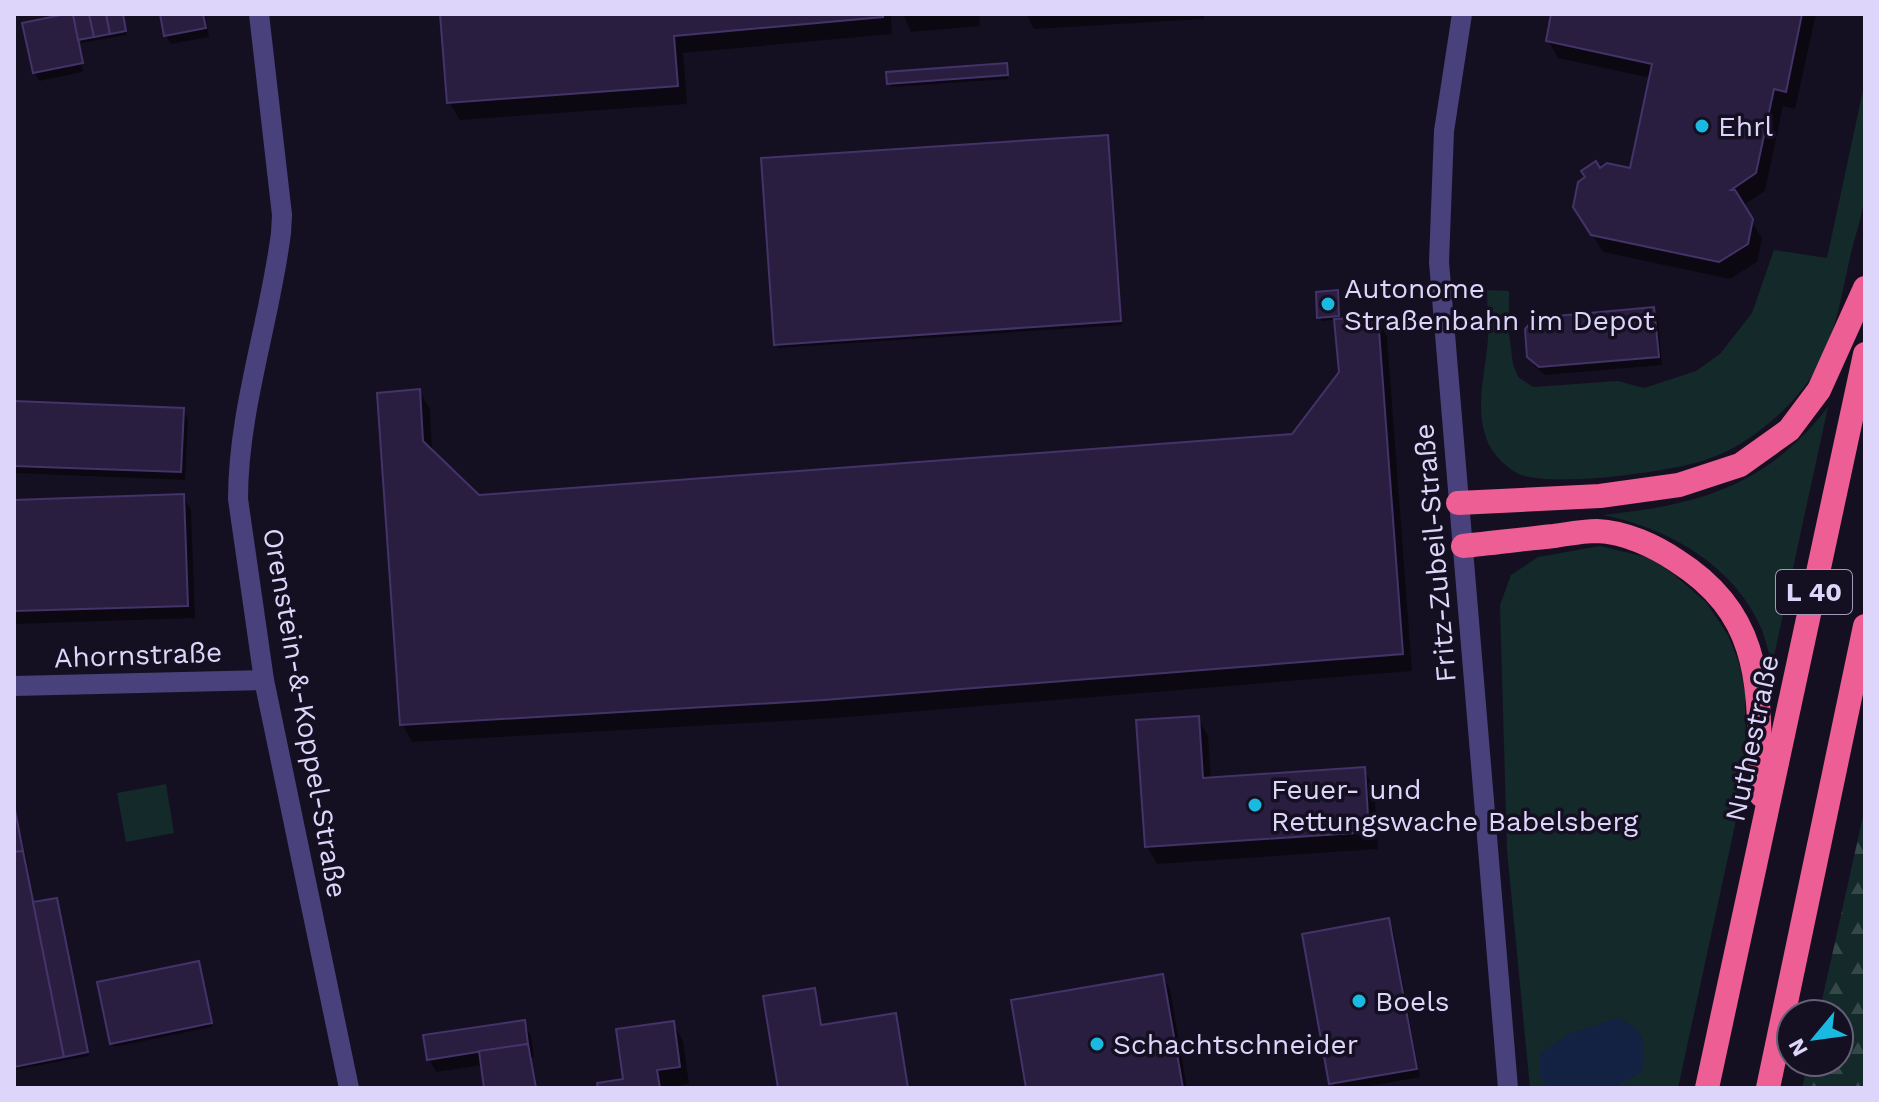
<svg xmlns="http://www.w3.org/2000/svg" width="1879" height="1102" viewBox="0 0 1879 1102" font-family="'Work Sans',sans-serif">
  <defs>
    <pattern id="forest-firs" width="22" height="20" patternUnits="userSpaceOnUse" patternTransform="scale(2)"><rect width="22" height="20" fill="#14292a"/><path d="M5 1l3.5 6h-7zM16 11l3.5 6h-7z" fill="#36474a"/></pattern>
  </defs>
  <rect width="100%" height="100%" fill="#151021"/>
  <!-- green -->
  <g fill="#14292a">
    <path d="M1865,81C1865,117 1867,154 1865,190C1864,210 1857,230 1852,249C1842,290 1836,340 1812,376C1789,411 1746,447 1705,460C1670,472 1552,488 1519,474C1507,469 1491,452 1487,440C1474,407 1486,371 1488,338C1489,322 1487,305 1487,290L1509,291V334L1513,364L1518,377L1533,387L1618,381L1644,388L1696,371L1720,354L1752,313L1774,250L1827,258Z"/>
    <path d="M1828,407L1772,665C1769,654 1766,641 1762,630C1735,566 1669,528 1603,515C1698,505 1767,486 1828,407Z"/>
    <polygon points="1600,546 1650,558 1673,574 1706,602 1728,635 1739,663 1745,693 1746,774 1678,1088 1530,1088 1507,850 1500,605 1511,575 1538,557"/>
    <polygon points="166,784 174,833 126,842 117,793"/>
  </g>
  <!-- forest -->
  <polygon fill="url(#forest-firs)" points="1865,807 1865,1088 1802,1088 1808,1062 1839,1062 1839,1014 1819,1014"/>
  <!-- water -->
  <path fill="#132142" d="M1618,1018C1648,1033 1645,1041 1642,1072L1612,1088H1549L1540,1077V1054L1569,1034Z"/>
  <!-- shadow -->
  <g fill="#0007">
    <polygon points="76,14 123,14 127,35 81,43 76,22 72,22 83,72 39,81 35,73 25,25"/>
    <polygon points="162,14 205,14 209,37 171,44 166,36"/>
    <polygon points="443,14 891,14 892,34 683,53 687,104 460,120 449,102"/>
    <polygon points="903,14 979,14 980,26 911,32"/>
    <polygon points="1026,14 1204,14 1204,19 1034,29"/>
    <polygon points="1553,14 1816,14 1795,109 1783,106 1765,191 1742,206 1762,238 1757,262 1730,279 1603,252 1586,225 1599,170 1632,171 1651,78 1558,58 1548,40"/>
    <polygon points="1006,66 1008,79 891,87 889,83"/>
    <polygon points="1106,137 1122,325 778,348 776,344"/>
    <polygon points="1337,292 1340,321 1377,319 1387,337 1412,671 835,718 412,742 402,724 419,391 430,409 432,452 478,497 1293,436 1341,373 1336,320 1322,321 1319,317"/>
    <polygon points="1653,309 1658,318 1662,365 1545,375 1534,366 1529,357"/>
    <polygon points="14,403 183,410 188,419 185,480 14,473"/>
    <polygon points="183,496 191,510 195,618 14,624 14,502"/>
    <polygon points="1198,718 1208,736 1211,779 1363,769 1374,786 1378,849 1157,864 1147,847"/>
    <polygon points="14,807 27,859 33,904 56,900 58,903 89,1056 14,1070"/>
    <polygon points="1388,921 1393,929 1420,1077 1360,1088 1334,1088 1304,936"/>
    <polygon points="200,967 212,1027 114,1047 112,1044"/>
    <polygon points="1162,976 1170,989 1187,1088 1028,1088"/>
    <polygon points="814,990 822,1027 895,1015 908,1088 780,1088"/>
    <polygon points="524,1023 531,1036 534,1057 531,1058 536,1088 486,1088 483,1065 436,1072 429,1059"/>
    <polygon points="673,1023 683,1041 689,1084 666,1088 600,1088 625,1081"/>
  </g>
  <!-- building -->
  <g fill="#291e40" stroke="#433369" stroke-width="2">
    <polygon points="66,14 73,14 83,63 33,73 22,23"/>
    <polygon points="73,14 89,14 94,37 78,40"/>
    <polygon points="89,14 106,14 110,34 94,37"/>
    <polygon points="106,14 123,14 126,31 110,34"/>
    <polygon points="160,14 203,14 206,28 164,36"/>
    <polygon points="440,14 883,14 883,17 674,36 678,86 447,103"/>
    <polygon points="1551,14 1802,14 1786,92 1774,89 1756,173 1731,190 1735,190 1753,219 1748,244 1719,262 1591,235 1573,207 1578,182 1585,177 1581,171 1596,161 1600,168 1607,163 1630,168 1652,64 1546,41"/>
    <polygon points="1007,63 1008,75 887,84 886,72"/>
    <polygon points="1108,135 1121,321 774,345 761,158"/>
    <polygon points="1338,290 1339,316 1317,318 1316,292"/>
    <polygon points="1654,307 1659,357 1539,367 1527,357 1525,329 1535,318"/>
    <polygon points="1378,317 1403,654 824,700 400,725 377,393 420,389 423,441 479,495 1292,434 1339,372 1334,319"/>
    <polygon points="14,401 184,408 181,472 14,466"/>
    <polygon points="184,494 188,606 14,611 14,500"/>
    <polygon points="1199,716 1203,778 1365,767 1369,832 1145,847 1136,720"/>
    <polygon points="14,805 23,851 14,852"/>
    <polygon points="23,851 64,1057 14,1067 14,852"/>
    <polygon points="57,898 88,1052 64,1057 33,902"/>
    <polygon points="1389,918 1417,1069 1329,1084 1302,934"/>
    <polygon points="199,961 212,1023 110,1044 97,982"/>
    <polygon points="1163,974 1183,1088 1026,1088 1011,1000"/>
    <polygon points="815,988 821,1025 896,1013 908,1088 778,1088 763,996"/>
    <polygon points="525,1020 528,1044 427,1060 423,1035"/>
    <polygon points="674,1021 680,1067 657,1070 660,1088 598,1088 597,1083 623,1079 616,1029"/>
    <polygon points="528,1044 536,1088 484,1088 479,1051"/>
  </g>
  <g fill="none" stroke-linecap="round" stroke-linejoin="round">
    <!-- minor -->
    <g stroke="#49417b" stroke-width="20">
      <path d="M259,14L282,215L281,233C270,321 238,410 238,499L264,680L349,1088"/>
      <polyline points="1462,14 1444,131 1439,262 1508,1088"/>
      <polyline points="14,686 264,680"/>
    </g>
    <!-- highway -->
    <g stroke="#ec5e94" stroke-width="24">
      <polyline points="1458,503 1600,496 1679,485 1740,465 1789,430 1819,390 1865,288"/>
      <path d="M1463,546C1493,543 1524,539 1554,536C1568,534 1583,531 1597,531C1625,532 1655,546 1677,561C1770,620 1757,699 1761,795"/>
      <polyline points="1707,1088 1865,354"/>
      <polyline points="1768,1088 1865,626"/>
    </g>
  </g>
  <!-- markers -->
  <g fill="#1ab9e1" stroke="#151021" stroke-width="3">
    <circle cx="1702" cy="126" r="8"/>
    <circle cx="1328" cy="304" r="8"/>
    <circle cx="1255" cy="805" r="8"/>
    <circle cx="1359" cy="1001" r="8"/>
    <circle cx="1097" cy="1044" r="8"/>
  </g>
  <g text-anchor="middle" dominant-baseline="central" stroke-width="7" stroke-linejoin="round" paint-order="stroke">
    <!-- shield labels -->
    <rect fill="#151021" stroke="#a19ab9" stroke-width="2" x="1776" y="570" width="76" height="44" rx="6"/>
    <g font-size="26" font-weight="bold" fill="#ddd5fa">
      <text x="1814" y="592">L 40</text>
    </g>
    <!-- poi labels -->
    <g font-size="28" fill="#ddd5fa" stroke="#151021" text-anchor="start">
      <text x="1718" y="126">Ehrl</text>
      <text x="1344" y="288">Autonome<tspan x="1344" dy="32">Straßenbahn im Depot</tspan></text>
      <text x="1271" y="789">Feuer- und<tspan x="1271" dy="32">Rettungswache Babelsberg</tspan></text>
      <text x="1375" y="1001">Boels</text>
      <text x="1113" y="1044">Schachtschneider</text>
    </g>
    <!-- street labels -->
    <g font-size="28" fill="#ddd5fa" stroke="#151021">
      <text transform="translate(1435 553) rotate(-95)">Fritz-Zubeil-Straße</text>
      <text transform="translate(138 655) rotate(-2)">Ahornstraße</text>
      <text transform="translate(305 713) rotate(80)">Orenstein-&amp;-Koppel-Straße</text>
      <text transform="translate(1752 738) rotate(-78)">Nuthestraße</text>
    </g>
  </g>
  <!-- border -->
  <rect width="1879" height="1102" fill="none" stroke="#ddd5fa" stroke-width="32"/>
  <!-- north arrow -->
  <g transform="translate(1815 1038) rotate(241)"><circle r="38" fill="#151021" stroke="#655f78" stroke-width="2"/>
  <path d="M0-6L14 30L0 20L-14 30Z" fill="#1ab9e1"/>
  <text y="-12" font-size="22" font-weight="bold" text-anchor="middle" fill="#ddd5fa">N</text>
  </g>
</svg>
